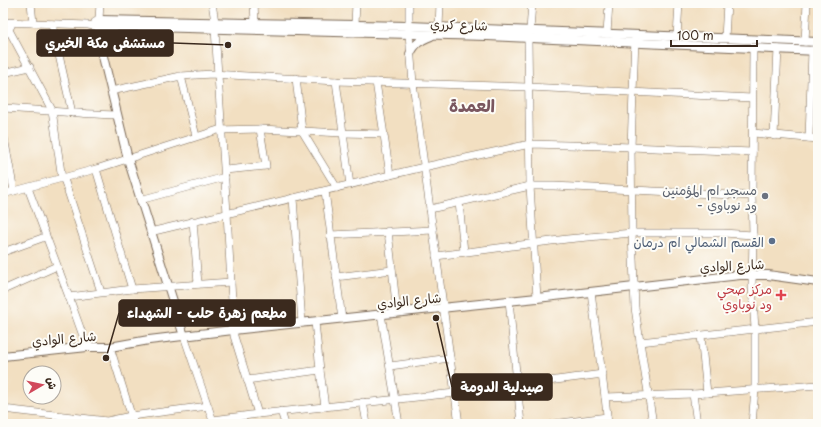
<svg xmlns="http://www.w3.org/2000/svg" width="821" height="427" viewBox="0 0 821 427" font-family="'Playpen Sans','Playpen Sans Arabic',sans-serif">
  <rect width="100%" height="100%" fill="#fdfcf7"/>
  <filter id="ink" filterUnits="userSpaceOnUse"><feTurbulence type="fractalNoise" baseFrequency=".025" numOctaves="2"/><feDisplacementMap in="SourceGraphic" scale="8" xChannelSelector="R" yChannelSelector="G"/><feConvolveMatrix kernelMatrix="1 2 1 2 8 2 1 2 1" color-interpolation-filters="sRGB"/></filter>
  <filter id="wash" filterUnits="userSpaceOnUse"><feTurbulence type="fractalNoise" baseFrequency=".012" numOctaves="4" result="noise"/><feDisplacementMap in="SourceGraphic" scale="16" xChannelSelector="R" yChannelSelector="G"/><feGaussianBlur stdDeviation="0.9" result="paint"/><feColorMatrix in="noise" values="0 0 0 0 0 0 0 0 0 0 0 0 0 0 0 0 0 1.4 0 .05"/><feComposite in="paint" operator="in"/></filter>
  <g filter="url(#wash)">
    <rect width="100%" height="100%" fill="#f2dfc1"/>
  </g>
  <g filter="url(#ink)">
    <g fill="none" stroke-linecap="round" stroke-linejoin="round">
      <!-- minor casing -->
      <g stroke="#7b6957" stroke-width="8">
        <g id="minor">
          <polyline points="31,3 33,23"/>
          <polyline points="212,3 215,22"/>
          <polyline points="254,3 255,23"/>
          <polyline points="409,3 409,34 413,83 459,424"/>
          <polyline points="3,22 88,25 99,27"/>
          <polyline points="95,22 99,20 100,3"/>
          <polyline points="52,24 72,113"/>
          <polyline points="355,24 356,3"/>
          <polyline points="439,27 440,3"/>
          <polyline points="215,29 227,213 234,336 258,414"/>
          <polyline points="9,30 52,110 62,179"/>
          <polyline points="530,30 532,3"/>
          <polyline points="607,34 609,3"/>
          <polyline points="3,37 11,26"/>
          <polyline points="677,37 679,3"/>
          <polyline points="635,38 631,147 632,233 635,308 640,342 653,424"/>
          <polyline points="725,38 727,3"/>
          <polyline points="528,39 530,186 537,298"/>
          <polyline points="805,42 807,3"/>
          <polyline points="3,73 30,67"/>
          <polyline points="181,76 196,136"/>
          <polyline points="296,78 302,131 337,188"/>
          <polyline points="336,81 350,185"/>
          <polyline points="376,82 390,175"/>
          <polyline points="111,91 181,76 212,74 336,81 528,87 752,98"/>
          <path d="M3,108C41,110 78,114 116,115"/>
          <polyline points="3,132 14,191"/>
          <polyline points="753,133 818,139"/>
          <polyline points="774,136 778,49"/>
          <polyline points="809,138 812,50"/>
          <polyline points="96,169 132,289"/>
          <polyline points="225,170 266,166 260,129"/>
          <polyline points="64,179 101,292"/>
          <polyline points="28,188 69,297 87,347"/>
          <polyline points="325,191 342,319"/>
          <polyline points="3,194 96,169 218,130 260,129 343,133 383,134"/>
          <polyline points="293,198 302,323"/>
          <polyline points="140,200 225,177"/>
          <polyline points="459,202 464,252"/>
          <polyline points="430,209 530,186 554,186 752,196"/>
          <polyline points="193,221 198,284"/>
          <polyline points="388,231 397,313"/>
          <polyline points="150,232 424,167 530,144 606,146 752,152"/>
          <polyline points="330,235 433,230"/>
          <polyline points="3,252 45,237"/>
          <polyline points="436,256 567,239 632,233 723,233 753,235"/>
          <polyline points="336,277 392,270"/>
          <polyline points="3,290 57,266"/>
          <polyline points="591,292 605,397 693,394 818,385"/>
          <polyline points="69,297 132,289 231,282"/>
          <polyline points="509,300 521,424"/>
          <polyline points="381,314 399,424"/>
          <polyline points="315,322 320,370 325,407"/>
          <polyline points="184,336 214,424"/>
          <polyline points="701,336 707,393"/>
          <polyline points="640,342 818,322"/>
          <polyline points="110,347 134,424"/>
          <polyline points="390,366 450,358"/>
          <polyline points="247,380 320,370"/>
          <polyline points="693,394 697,424"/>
          <polyline points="605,397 608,424"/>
          <polyline points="363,402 367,424"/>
          <polyline points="3,409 107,421 131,416 208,406"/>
          <polyline points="281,411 285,424"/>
          <polyline points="213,420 258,414 455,393 603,374"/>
          <polyline points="553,424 607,417"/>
          <polyline points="752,424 755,389 755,328 752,287 753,235 752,196 753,47"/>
        </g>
      </g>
      <!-- major casing -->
      <g stroke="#7b6957" stroke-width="10">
        <g id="major">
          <polyline points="99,27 150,27 487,36 818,51"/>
          <path d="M410,54C415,43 421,40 431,36"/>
          <polyline points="184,336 128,159 99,40 99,20 409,26 818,42"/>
          <polyline points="3,356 87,347 110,347 149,340 233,330 537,298 740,275 768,275 818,282"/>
        </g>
      </g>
      <!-- minor -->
      <use href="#minor" stroke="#fff" stroke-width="7"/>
      <!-- major -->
      <use href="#major" stroke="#fff" stroke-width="8"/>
    </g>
  </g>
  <!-- markers -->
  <circle fill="#6b7280" stroke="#fdfcf7" stroke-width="1.5" cx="765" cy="196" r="4"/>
  <circle fill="#5c6f8a" stroke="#fdfcf7" stroke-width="1.5" cx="772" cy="241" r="4"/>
  <path fill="#e0444e" stroke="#fdfcf7" stroke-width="1.5" d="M779 289h4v4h4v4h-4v4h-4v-4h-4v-4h4z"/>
  <g text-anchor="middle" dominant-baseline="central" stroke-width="4" stroke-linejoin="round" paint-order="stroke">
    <!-- street labels -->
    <g font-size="13" fill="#3b2a1e" stroke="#fdfcf7">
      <text transform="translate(459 24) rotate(2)">شارع كرري</text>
      <text transform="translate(732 265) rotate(-3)">شارع الوادي</text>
      <text transform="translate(409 300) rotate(-6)">شارع الوادي</text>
      <text transform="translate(64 338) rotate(-5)">شارع الوادي</text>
    </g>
    <!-- worship labels -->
    <g font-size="13" fill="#5b616d" stroke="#fdfcf7" text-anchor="end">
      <text x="757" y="189">مسجد ام المؤمنين<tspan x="757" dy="15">- ود نوباوي</tspan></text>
    </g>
    <!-- service labels -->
    <g font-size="13" fill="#4e5e75" stroke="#fdfcf7" text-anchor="end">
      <text x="764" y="241">القسم الشمالي ام درمان</text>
    </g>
    <!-- health labels -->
    <g font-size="13" fill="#be3a42" stroke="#fdfcf7" text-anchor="end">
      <text x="772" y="288">مركز صحي<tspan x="772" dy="15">ود نوباوي</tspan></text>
    </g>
    <!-- district labels -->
    <g font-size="17" font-weight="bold" fill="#7a565f" stroke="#fdfcf7">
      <text x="472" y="105">العمدة</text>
    </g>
  </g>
  <!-- callouts -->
  <path fill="none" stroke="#3b2a1e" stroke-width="1.5" d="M228 45L173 43M106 358L119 313M436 318L452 387"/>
  <g fill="#3b2a1e" stroke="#fdfcf7" stroke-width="1.5">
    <circle cx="228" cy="45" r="4"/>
    <circle cx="106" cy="358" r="4"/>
    <circle cx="436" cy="318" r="4"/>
  </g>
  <g fill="#3b2a1e" stroke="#3b2a1e" stroke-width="1.5">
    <rect x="37" y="30" width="136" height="26" rx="4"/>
    <rect x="119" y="300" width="176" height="26" rx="4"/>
    <rect x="452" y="374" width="100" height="26" rx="4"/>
  </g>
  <g font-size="14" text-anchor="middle" font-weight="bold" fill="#fff">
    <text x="105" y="48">مستشفى مكة الخيري</text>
    <text x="207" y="318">مطعم زهرة حلب - الشهداء</text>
    <text x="502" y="392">صيدلية الدومة</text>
  </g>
  <!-- margin -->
  <rect width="821" height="427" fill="none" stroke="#fdfcf7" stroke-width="16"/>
  <!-- north arrow -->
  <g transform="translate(42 385) rotate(81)"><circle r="19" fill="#fdfcf7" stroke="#afa8a0"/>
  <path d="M0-3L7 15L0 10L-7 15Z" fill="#d1495b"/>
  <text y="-6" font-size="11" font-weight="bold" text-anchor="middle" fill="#3b2a1e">ش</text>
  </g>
  <!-- scale -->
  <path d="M671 40v6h86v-6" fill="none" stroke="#3b2a1e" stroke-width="2"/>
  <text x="677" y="40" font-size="12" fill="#3b2a1e" stroke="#fdfcf7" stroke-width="3" paint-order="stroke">100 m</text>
</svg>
